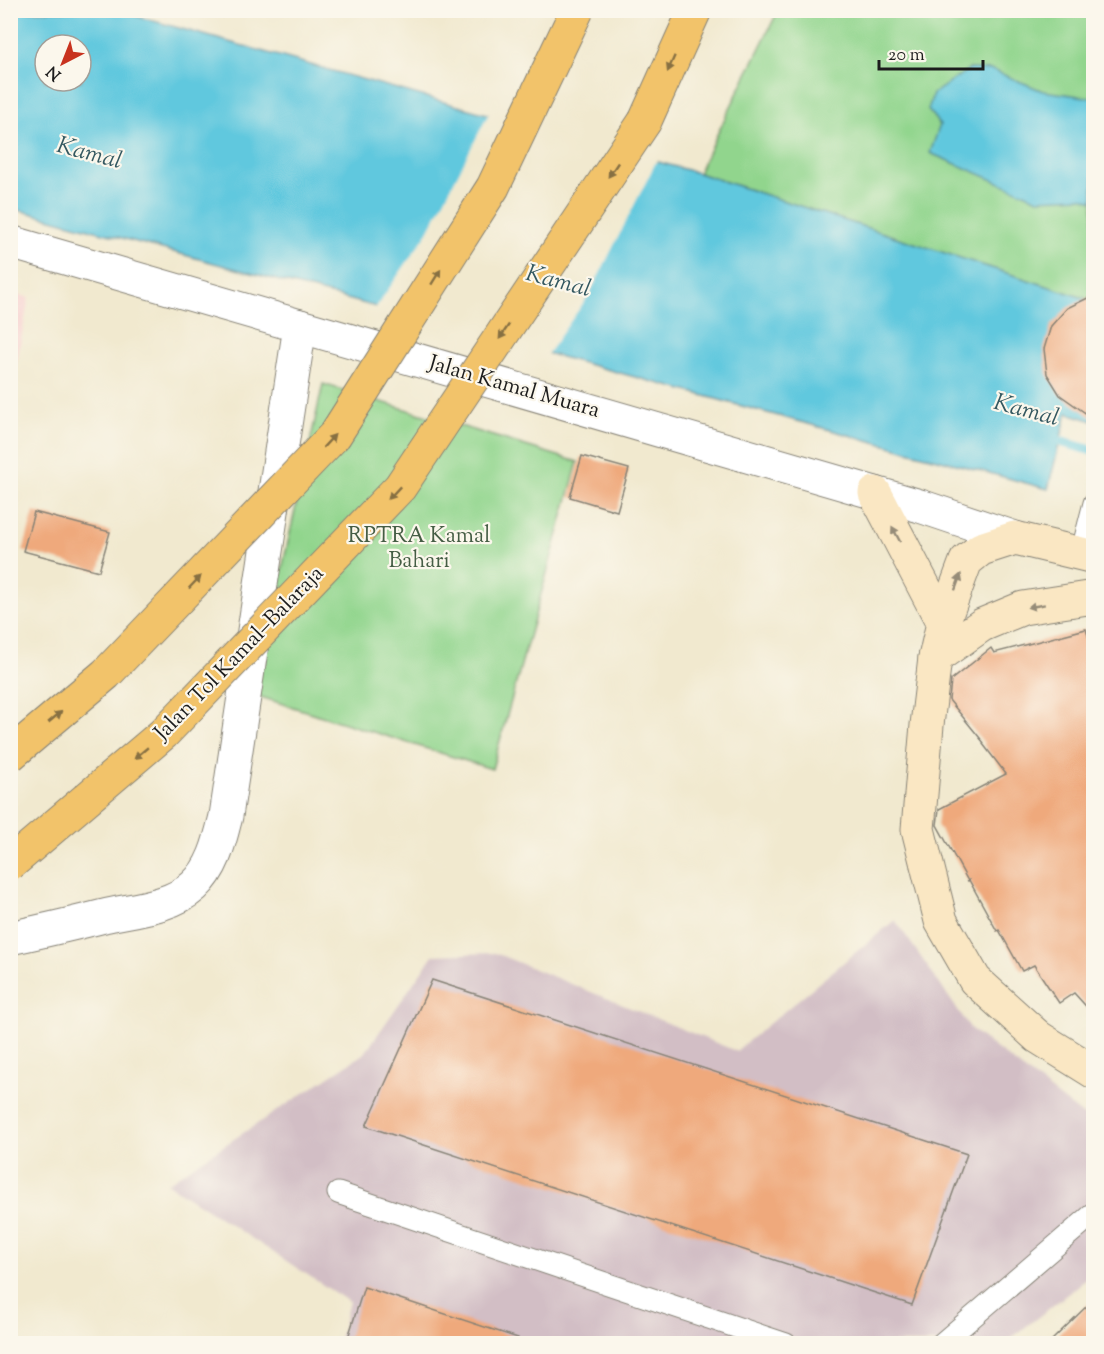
<svg xmlns="http://www.w3.org/2000/svg" width="1104" height="1354" viewBox="0 0 1104 1354" font-family="'Sorts Mill Goudy',serif">
  <rect width="100%" height="100%" fill="#fbf7ec"/>
  <filter id="ink" filterUnits="userSpaceOnUse"><feTurbulence type="fractalNoise" baseFrequency=".0167" numOctaves="2"/><feDisplacementMap in="SourceGraphic" scale="12" xChannelSelector="R" yChannelSelector="G"/><feConvolveMatrix kernelMatrix="1 2 1 2 8 2 1 2 1" color-interpolation-filters="sRGB"/></filter>
  <filter id="wash" filterUnits="userSpaceOnUse"><feTurbulence type="fractalNoise" baseFrequency=".008" numOctaves="4" result="noise"/><feDisplacementMap in="SourceGraphic" scale="24" xChannelSelector="R" yChannelSelector="G"/><feGaussianBlur stdDeviation="1.35" result="paint"/><feColorMatrix in="noise" values="0 0 0 0 0 0 0 0 0 0 0 0 0 0 0 0 0 1.4 0 .05"/><feComposite in="paint" operator="in"/></filter>
  <g filter="url(#wash)">
    <rect width="100%" height="100%" fill="#f1e9cf"/>
    <!-- built -->
    <polygon fill="#f7d0cf" points="11,292 29,298 11,392 10,292"/>
    <!-- industrial -->
    <polygon fill="#d2bec5" points="895,920 971,1029 1093,1123 1093,1274 1005,1343 338,1343 349,1302 167,1183 365,1053 433,955 495,953 736,1051"/>
    <!-- green -->
    <g fill="#91d58d" stroke="#567854" stroke-width="1.5">
      <polygon points="778,11 1093,11 1093,301 698,173"/>
      <polygon points="323,384 578,462 492,769 254,695"/>
    </g>
    <!-- water -->
    <g fill="#61c8de" stroke="#3e727d" stroke-width="1.5" fill-rule="evenodd">
      <path d="M10,11H118L698,173L1093,301V421L1067,413L1048,489L11,208ZM45,45H81V81H45Z"/>
      <polygon points="969,69 992,70 1043,91 1093,98 1093,201 1082,197 1038,199 930,153 940,125 928,110 933,94"/>
    </g>
    <!-- pier -->
    <polygon fill="#f1e9cf" points="490,111 658,158 589,295 546,356 374,310 428,232"/>
    <g fill="none" stroke-linecap="round" stroke-linejoin="round">
      <!-- stream -->
      <polyline stroke="#61c8de" stroke-width="10" points="1047,438 1094,451"/>
    </g>
    <g id="blocks">
      <!-- building -->
      <g fill="#efa97c">
        <polygon points="1094,295 1094,419 1060,395 1047,374 1044,349 1051,326 1067,308"/>
        <polygon points="582,456 629,469 617,511 570,497"/>
        <polygon points="34,512 110,532 99,571 23,551"/>
        <polygon points="1086,629 1094,655 1094,1015 1074,993 1059,1003 1034,965 1022,971 999,930 997,931 969,880 968,881 937,825 939,809 1006,774 983,744 984,743 949,700 951,680 991,648 994,653"/>
        <polygon points="432,980 967,1154 912,1305 366,1126"/>
        <polygon points="364,1287 518,1338 518,1344 346,1344"/>
        <polygon points="1094,1299 1094,1344 1048,1344"/>
      </g>
    </g>
  </g>
  <g filter="url(#ink)">
    <use href="#blocks" fill-opacity="0" stroke="#868276" stroke-width="1.5"/>
    <g fill="none" stroke-linecap="round" stroke-linejoin="round">
      <!-- service casing -->
      <g stroke="#868276" stroke-width="23">
        <g id="service">
          <polyline points="1081,554 1094,503"/>
          <polyline points="338,1193 786,1344"/>
          <polyline points="941,1344 1094,1213"/>
        </g>
      </g>
      <!-- minor casing -->
      <g stroke="#868276" stroke-width="35">
        <g id="minor">
          <polyline points="10,242 920,506 1015,538"/>
          <path d="M10,938C42,931 73,924 104,916C134,909 171,907 194,886C214,868 220,840 226,816L300,326"/>
        </g>
      </g>
      <!-- secondary casing -->
      <g stroke="#868276" stroke-width="35">
        <g id="secondary">
          <polyline points="875,493 943,623"/>
          <polyline points="1094,557 1015,538 981,549 966,561 943,623 935,658 927,725 918,829 941,921 975,980 1038,1037 1094,1072"/>
          <polyline points="935,658 982,625 1023,608 1094,597"/>
        </g>
      </g>
      <!-- motorway casing -->
      <g stroke="#868276" stroke-width="35">
        <polyline id="motorway" points="645,121 695,10"/>
      </g>
      <!-- service -->
      <use href="#service" stroke="#fff" stroke-width="21"/>
      <!-- minor -->
      <use href="#minor" stroke="#fff" stroke-width="33"/>
      <!-- secondary -->
      <use href="#secondary" stroke="#fae7c3" stroke-width="33"/>
      <!-- motorway -->
      <use href="#motorway" stroke="#f2c36a" stroke-width="33"/>
      <!-- motorway-bridge casing -->
      <g stroke="#868276" stroke-width="35" stroke-linecap="butt">
        <g id="motorway-bridge">
          <polyline points="10,755 106,674 335,435 493,187 577,10"/>
          <polyline points="10,864 163,734 400,487 645,121"/>
        </g>
      </g>
      <!-- motorway-bridge -->
      <use href="#motorway-bridge" stroke="#f2c36a" stroke-width="33"/>
    </g>
    <!-- one-way arrows -->
    <defs><path id="oneway-solid" d="M-6-.8H1V-3.2L6.5 0L1 3.2V.8H-6Z" transform="scale(1.5)"/></defs>
    <g fill="#877043">
      <use href="#oneway-solid" transform="translate(671 64) rotate(114)"/>
      <use href="#oneway-solid" transform="translate(613 170) rotate(124)"/>
      <use href="#oneway-solid" transform="translate(436 277) rotate(-58)"/>
      <use href="#oneway-solid" transform="translate(504 332) rotate(124)"/>
      <use href="#oneway-solid" transform="translate(329 441) rotate(-47)"/>
      <use href="#oneway-solid" transform="translate(394 493) rotate(133)"/>
      <use href="#oneway-solid" transform="translate(195 582) rotate(-46)"/>
      <use href="#oneway-solid" transform="translate(55 717) rotate(-40)"/>
      <use href="#oneway-solid" transform="translate(141 753) rotate(140)"/>
    </g>
    <g fill="#968c78">
      <use href="#oneway-solid" transform="translate(896 534) rotate(-118)"/>
      <use href="#oneway-solid" transform="translate(958 582) rotate(-70)"/>
      <use href="#oneway-solid" transform="translate(1036 606) rotate(170)"/>
    </g>
  </g>
  <g text-anchor="middle" dominant-baseline="central" stroke-width="4.5" stroke-linejoin="round" paint-order="stroke">
    <!-- street labels -->
    <g font-size="22" fill="#1c1c1c" stroke="#fbf7ec">
      <text transform="translate(514 388) rotate(16)">Jalan Kamal Muara</text>
      <text transform="translate(240 654) rotate(-46)">Jalan Tol Kamal–Balaraja</text>
    </g>
    <!-- park labels -->
    <g font-size="22" fill="#455d44" stroke="#fbf7ec">
      <text x="419" y="537">RPTRA Kamal<tspan x="419" dy="25">Bahari</tspan></text>
    </g>
    <!-- water labels -->
    <g font-size="24" font-style="italic" fill="#345860" stroke="#fbf7ec">
      <text transform="translate(89 154) rotate(15)">Kamal</text>
      <text transform="translate(558 282) rotate(15)">Kamal</text>
      <text transform="translate(1026 411) rotate(15)">Kamal</text>
    </g>
  </g>
  <!-- margin -->
  <rect width="1104" height="1354" fill="none" stroke="#fbf7ec" stroke-width="36"/>
  <!-- north arrow -->
  <g transform="translate(63 63) rotate(222)"><circle r="28" fill="#fbf7ec" stroke="#a29f99" stroke-width="1.5"/>
  <path d="M0-4.5L10 22L0 15L-10 22Z" fill="#c8321e"/>
  <text y="-9" font-size="16" font-weight="bold" text-anchor="middle" fill="#1c1c1c">N</text>
  </g>
  <!-- scale -->
  <path d="M879 60v9h104v-9" fill="none" stroke="#1c1c1c" stroke-width="3"/>
  <text x="888" y="60" font-size="18" fill="#1c1c1c" stroke="#fbf7ec" stroke-width="4.5" paint-order="stroke">20 m</text>
</svg>
